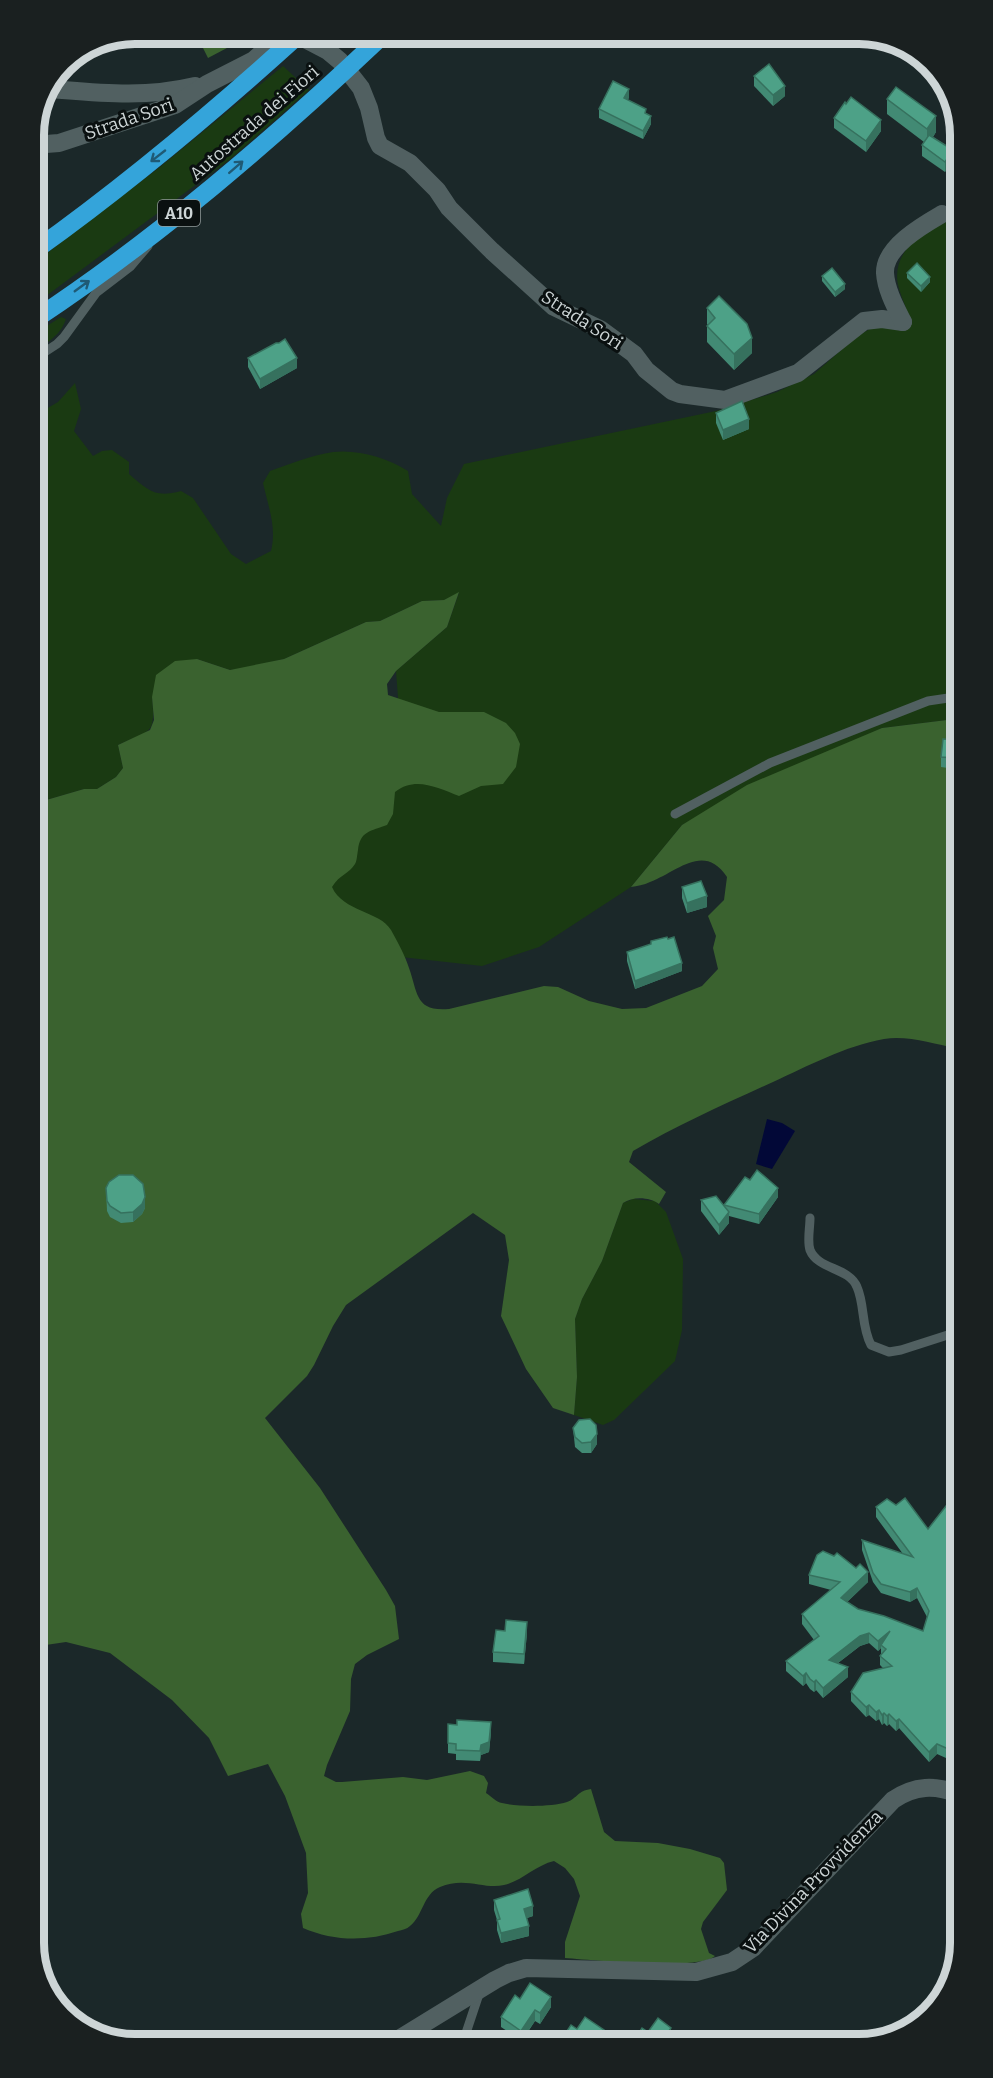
<svg xmlns="http://www.w3.org/2000/svg" width="993" height="2078" viewBox="0 0 993 2078" font-family="Bitter,serif">
  <rect width="100%" height="100%" fill="#1b2829"/>
  <!-- green -->
  <g fill="#1a3a12">
    <polygon points="283,66 309,90 229,160 34,305 34,263 160,167"/>
    <path d="M953,219L955,719L882,728L682,825L631,887L539,947L482,966L338,950L328,933L334,855L399,711L396,671L447,627L459,593L444,600L422,601L380,621L366,622L284,659L241,669L230,670L197,659L152,697C156,736 150,730 118,745L123,768L116,777L97,789H84L36,803L34,416L58,402L75,383L81,409L74,431L93,456L102,451L112,450L129,462V474C149,491 155,498 181,491L193,498L231,554L246,564L271,551C277,527 268,506 263,483L270,471C290,464 312,455 333,452C358,449 388,458 408,471L412,494L441,526L447,498L464,464L716,411L777,392L814,374L856,337L906,308C903,300 900,293 898,285C891,249 926,230 953,219Z"/>
    <path d="M61,317L66,319C62,331 54,338 44,345L40,339L34,343V334Z"/>
    <polygon points="633,1199 655,1201 666,1212 683,1259 682,1330 675,1361 614,1420 603,1425 574,1415 577,1377 575,1319 582,1299 602,1261 623,1203"/>
  </g>
  <!-- forest -->
  <g fill="#3a622f">
    <polygon points="244,39 208,58 199,40"/>
    <path d="M459,592L447,627L396,671L387,684L388,695L439,712H484L506,723L515,733L520,744L516,767L503,784L481,786L459,796C437,788 416,776 395,792L393,814L387,825C371,831 360,831 358,850C357,855 357,861 355,864C349,874 340,874 332,887C343,912 380,911 391,930C398,943 405,955 409,968C418,993 415,1012 449,1009L544,986L558,987L589,1001L622,1009L646,1008L702,986L718,969L713,948L716,936L708,916L724,900L727,877C704,842 677,872 650,882C644,885 637,886 631,887L682,825L747,785L882,728L955,719L956,1048C934,1044 907,1035 884,1039C845,1046 808,1066 773,1082C725,1104 678,1125 633,1151L629,1162L666,1192L659,1204C650,1197 633,1196 623,1203L602,1261L582,1299L575,1319L577,1377L574,1415L553,1408L526,1369L501,1316L509,1260L505,1235L473,1213L346,1305L333,1326L314,1365L307,1376L265,1418L320,1488L386,1590L395,1606L399,1639L367,1655L355,1664L351,1679L350,1711L327,1765L324,1776L336,1782H342L403,1777L427,1780L470,1771L484,1776L488,1783L486,1793C491,1796 496,1802 502,1803C519,1807 551,1807 567,1802C578,1798 577,1791 591,1789L604,1832L615,1841L658,1843L690,1849L720,1858L724,1863L727,1890L703,1922L701,1929L709,1953L715,1956C699,1971 591,1960 565,1958V1942L580,1896L574,1879L565,1868L554,1861C536,1865 522,1881 504,1885C485,1890 465,1876 440,1887C423,1894 423,1916 410,1926C407,1929 402,1930 398,1931C366,1942 333,1941 303,1928L301,1914L308,1893L306,1853L285,1796L268,1764L228,1776L209,1738L172,1700L110,1653L66,1642L39,1646L36,803L84,789H97L116,777L123,768L118,745L150,730L154,720L152,697L156,675L175,661L197,659L230,670L284,659L366,622L380,621L422,601L444,600Z"/>
  </g>
  <!-- water -->
  <polygon fill="#020837" points="767,1119 782,1123 795,1131 772,1169 756,1164"/>
  <g fill="none" stroke-linecap="round" stroke-linejoin="round">
    <!-- lane -->
    <g stroke="#516061" stroke-width="9">
      <polyline points="34,359 57,344 64,337 96,293 130,267 148,246"/>
      <polyline points="675,814 770,763 928,701 955,697"/>
      <path d="M810,1218C810,1228 807,1241 810,1250C818,1270 849,1267 857,1287C865,1305 861,1326 871,1345L889,1352L901,1350L957,1332"/>
      <polyline points="463,2042 480,1991"/>
    </g>
    <!-- street -->
    <g stroke="#516061" stroke-width="18">
      <polyline points="305,39 328,51 340,61 361,88 369,108 376,138 380,146 410,163 437,190 449,208 492,251 554,307 600,329 634,354 646,370 672,391 680,394 725,400 798,373 864,321 882,319 903,322"/>
      <path d="M51,89C101,93 145,98 195,86"/>
      <polyline points="33,145 59,143 175,105 207,84 254,60 276,40 280,39"/>
      <path d="M903,322C896,308 886,290 885,273C884,247 923,225 942,214"/>
      <path d="M394,2042L495,1980L509,1973L526,1968L696,1972L732,1962L753,1948L893,1800C915,1785 935,1785 959,1794"/>
    </g>
    <!-- highway -->
    <g stroke="#34a4da" stroke-width="18">
      <path d="M34,251C125,186 211,114 294,39"/>
      <path d="M34,320C158,238 272,140 380,38"/>
    </g>
  </g>
  <!-- wall -->
  <g fill="#428a74">
    <polygon points="754,76 785,96 773,106 754,86"/>
    <polygon points="629,98 627,100 646,113 651,124 643,139 599,118 599,109"/>
    <polygon points="887,99 936,132 933,137 953,150 945,172 922,156 922,145 924,142 887,114"/>
    <polygon points="846,104 881,131 866,152 834,128 834,118"/>
    <polygon points="907,273 930,282 921,292 907,278"/>
    <polygon points="822,276 845,289 835,297 822,281"/>
    <polygon points="707,308 752,353 734,370 707,342 707,326 708,325 707,324"/>
    <polygon points="248,358 297,368 260,389 248,367"/>
    <polygon points="716,413 749,429 723,440 716,423"/>
    <polygon points="955,740 955,769 941,767 941,757"/>
    <polygon points="682,887 707,907 687,913 682,898"/>
    <polygon points="668,939 682,971 635,989 627,961 627,952 651,945 651,941"/>
    <polygon points="750,1180 778,1197 759,1224 729,1216 729,1223 719,1235 701,1211 701,1200 724,1207 724,1205"/>
    <polygon points="106,1188 145,1208 142,1214 133,1222 121,1223 110,1217 107,1211"/>
    <polygon points="573,1428 597,1444 591,1453 582,1453 575,1447"/>
    <polygon points="876,1507 928,1529 958,1509 959,1703 957,1705 955,1762 937,1754 929,1762 899,1728 896,1731 889,1724 887,1726 884,1723 882,1725 879,1719 876,1721 869,1715 866,1717 851,1701 851,1692 883,1668 880,1665 880,1656 881,1654 881,1648 878,1651 869,1643 860,1646 838,1663 848,1677 823,1698 816,1690 814,1692 810,1689 806,1683 803,1686 786,1671 786,1661 814,1640 802,1624 802,1614 831,1590 809,1584 809,1575 868,1582 847,1602 858,1609 923,1631 927,1617 917,1598 910,1602 881,1593 873,1582 862,1550 862,1540 903,1554 876,1517"/>
    <polygon points="527,1633 524,1664 493,1662 493,1652"/>
    <polygon points="448,1724 491,1732 489,1752 481,1755 480,1761 456,1760 456,1754 448,1753"/>
    <polygon points="494,1900 533,1916 527,1918 529,1936 501,1943 497,1930 497,1920 494,1910"/>
    <polygon points="520,1999 551,2007 540,2024 535,2021 522,2041 501,2027 501,2017"/>
  </g>
  <!-- shaded-wall -->
  <g fill="#36715e">
    <polygon points="785,86 785,96 773,106 773,95"/>
    <polygon points="629,89 629,98 624,107 624,98"/>
    <polygon points="651,116 651,124 643,139 643,131"/>
    <polygon points="936,116 936,132 927,145 927,129"/>
    <polygon points="881,120 881,131 866,152 866,141"/>
    <polygon points="953,151 953,162 945,172 945,162"/>
    <polygon points="930,277 930,282 921,292 921,286"/>
    <polygon points="845,284 845,289 835,297 835,292"/>
    <polygon points="752,338 752,353 734,370 734,354"/>
    <polygon points="297,358 297,368 260,389 260,379"/>
    <polygon points="749,419 749,429 723,440 723,430"/>
    <polygon points="707,896 707,907 687,913 687,903"/>
    <polygon points="682,963 682,971 635,989 635,981"/>
    <polygon points="778,1188 778,1197 759,1224 759,1214"/>
    <polygon points="145,1197 145,1208 142,1214 133,1222 133,1212"/>
    <polygon points="729,1212 729,1223 719,1235 719,1225"/>
    <polygon points="597,1434 597,1444 591,1453 591,1442"/>
    <polygon points="868,1572 868,1582 841,1608 841,1598"/>
    <polygon points="917,1588 917,1598 910,1602 910,1592"/>
    <polygon points="527,1622 527,1633 524,1664 524,1654"/>
    <polygon points="890,1631 881,1645 881,1648 878,1651 878,1641"/>
    <polygon points="869,1633 869,1643 860,1646 829,1670 829,1660 860,1636"/>
    <polygon points="848,1667 848,1677 823,1698 823,1688"/>
    <polygon points="806,1673 806,1683 803,1686 803,1676"/>
    <polygon points="816,1680 816,1690 814,1692 814,1682"/>
    <polygon points="959,1693 959,1703 950,1712 950,1703"/>
    <polygon points="869,1705 869,1715 866,1717 866,1707"/>
    <polygon points="879,1710 879,1719 876,1721 876,1712"/>
    <polygon points="884,1713 884,1723 882,1725 882,1715"/>
    <polygon points="889,1714 889,1724 887,1726 887,1716"/>
    <polygon points="899,1719 899,1728 896,1731 896,1721"/>
    <polygon points="491,1722 491,1732 489,1752 481,1755 480,1761 481,1745"/>
    <polygon points="959,1736 959,1745 955,1762 955,1752"/>
    <polygon points="937,1744 937,1754 929,1762 929,1752"/>
    <polygon points="533,1906 533,1916 524,1919 524,1909"/>
    <polygon points="529,1926 529,1936 501,1943 501,1933"/>
    <polygon points="551,1997 551,2007 540,2024 540,2013"/>
    <polygon points="535,2010 535,2021 521,2041 521,2031"/>
    <polygon points="671,2028 671,2038 670,2040 663,2040"/>
    <polygon points="604,2030 604,2040 597,2040"/>
  </g>
  <!-- building -->
  <g fill="#4da187" stroke="#36715e" stroke-width="1.5">
    <polygon points="769,64 785,86 773,95 754,76"/>
    <polygon points="613,81 629,89 624,98 646,109 645,113 651,116 643,131 599,109"/>
    <polygon points="896,87 936,116 927,129 887,99"/>
    <polygon points="851,97 881,120 866,141 834,118 845,102 846,104"/>
    <polygon points="929,135 953,150 945,162 922,145"/>
    <polygon points="917,263 930,277 921,286 907,273"/>
    <polygon points="832,268 845,284 835,292 822,276"/>
    <polygon points="719,296 747,324 752,338 734,354 707,326 715,318 707,308"/>
    <polygon points="285,339 297,358 260,379 248,358 276,343 279,343"/>
    <polygon points="742,401 749,419 723,430 716,413"/>
    <polygon points="943,739 955,740 955,758 941,757"/>
    <polygon points="701,881 707,896 687,903 682,887"/>
    <polygon points="667,937 668,939 674,937 682,963 635,981 627,952 651,944 651,941"/>
    <polygon points="757,1170 778,1188 759,1214 724,1205 745,1177 750,1180"/>
    <polygon points="119,1175 133,1175 143,1184 145,1197 142,1204 133,1212 121,1213 110,1206 107,1201 106,1188 109,1182"/>
    <polygon points="716,1196 729,1212 719,1225 701,1200"/>
    <polygon points="590,1419 596,1425 597,1434 591,1442 582,1443 575,1437 573,1428 579,1420"/>
    <polygon points="905,1498 928,1529 950,1501 958,1509 959,1693 950,1703 959,1706 959,1736 955,1752 937,1744 929,1752 899,1719 896,1721 889,1714 887,1716 884,1713 882,1715 879,1710 876,1712 869,1705 866,1707 851,1692 863,1673 892,1666 880,1656 886,1649 881,1645 890,1631 878,1641 869,1633 860,1636 829,1660 848,1667 823,1688 816,1680 814,1682 810,1679 806,1673 803,1676 786,1661 819,1636 802,1614 840,1582 809,1575 817,1555 823,1551 834,1556 837,1553 856,1568 860,1564 868,1572 841,1598 858,1609 884,1616 923,1631 929,1611 917,1588 910,1592 881,1584 873,1573 862,1540 913,1557 876,1507 887,1499 896,1505"/>
    <polygon points="506,1620 527,1622 524,1654 493,1652 496,1630 505,1631"/>
    <polygon points="457,1720 491,1722 489,1742 481,1745 480,1751 456,1750 456,1744 448,1743 448,1724 457,1725"/>
    <polygon points="528,1889 533,1906 524,1909 529,1926 501,1933 497,1920 500,1919 494,1900"/>
    <polygon points="530,1983 551,1997 540,2013 535,2010 521,2031 501,2017 515,1995 520,1999"/>
    <polygon points="585,2017 604,2030 597,2040 561,2040 571,2025 577,2029"/>
    <polygon points="658,2018 671,2028 663,2040 634,2040 642,2028 648,2032"/>
  </g>
  <!-- one-way arrows -->
  <defs><path id="oneway-shaft" d="M-6 0H5M1.5-3L5.5 0L1.5 3" fill="none" stroke-width="1.6" stroke-linecap="round" stroke-linejoin="round" transform="scale(1.5)"/></defs>
  <g stroke="#1f5a75">
    <use href="#oneway-shaft" transform="translate(158 156) rotate(142)"/>
    <use href="#oneway-shaft" transform="translate(236 167) rotate(-41)"/>
    <use href="#oneway-shaft" transform="translate(82 286) rotate(-36)"/>
  </g>
  <g text-anchor="middle" dominant-baseline="central" stroke-width="6" stroke-linejoin="round" paint-order="stroke">
    <!-- shield labels -->
    <rect fill="#0a1010" stroke="#929a9b" stroke-width="1.5" x="158" y="200" width="42" height="26" rx="4.5"/>
    <g font-size="16" font-weight="bold" fill="#cdd5d6">
      <text x="179" y="213">A10</text>
    </g>
    <!-- street labels -->
    <g font-size="18" fill="#cdd5d6" stroke="#0a1010">
      <text transform="translate(129 119) rotate(-19)">Strada Sori</text>
      <text transform="translate(254 123) rotate(-41)">Autostrada dei Fiori</text>
      <text transform="translate(582 320) rotate(33)">Strada Sori</text>
      <text transform="translate(813 1882) rotate(-46)">Via Divina Provvidenza</text>
    </g>
  </g>
  <!-- crop -->
  <path d="M0 0H993V2078H0ZM135 44H859A91 91 0 0 1 950 135V1943A91 91 0 0 1 859 2034H135A91 91 0 0 1 44 1943V135A91 91 0 0 1 135 44Z" fill="#1a2020" fill-rule="evenodd"/>
  <path fill="none" stroke="#cdd5d6" stroke-width="8" d="M135 44H859A91 91 0 0 1 950 135V1943A91 91 0 0 1 859 2034H135A91 91 0 0 1 44 1943V135A91 91 0 0 1 135 44Z"/>
</svg>
